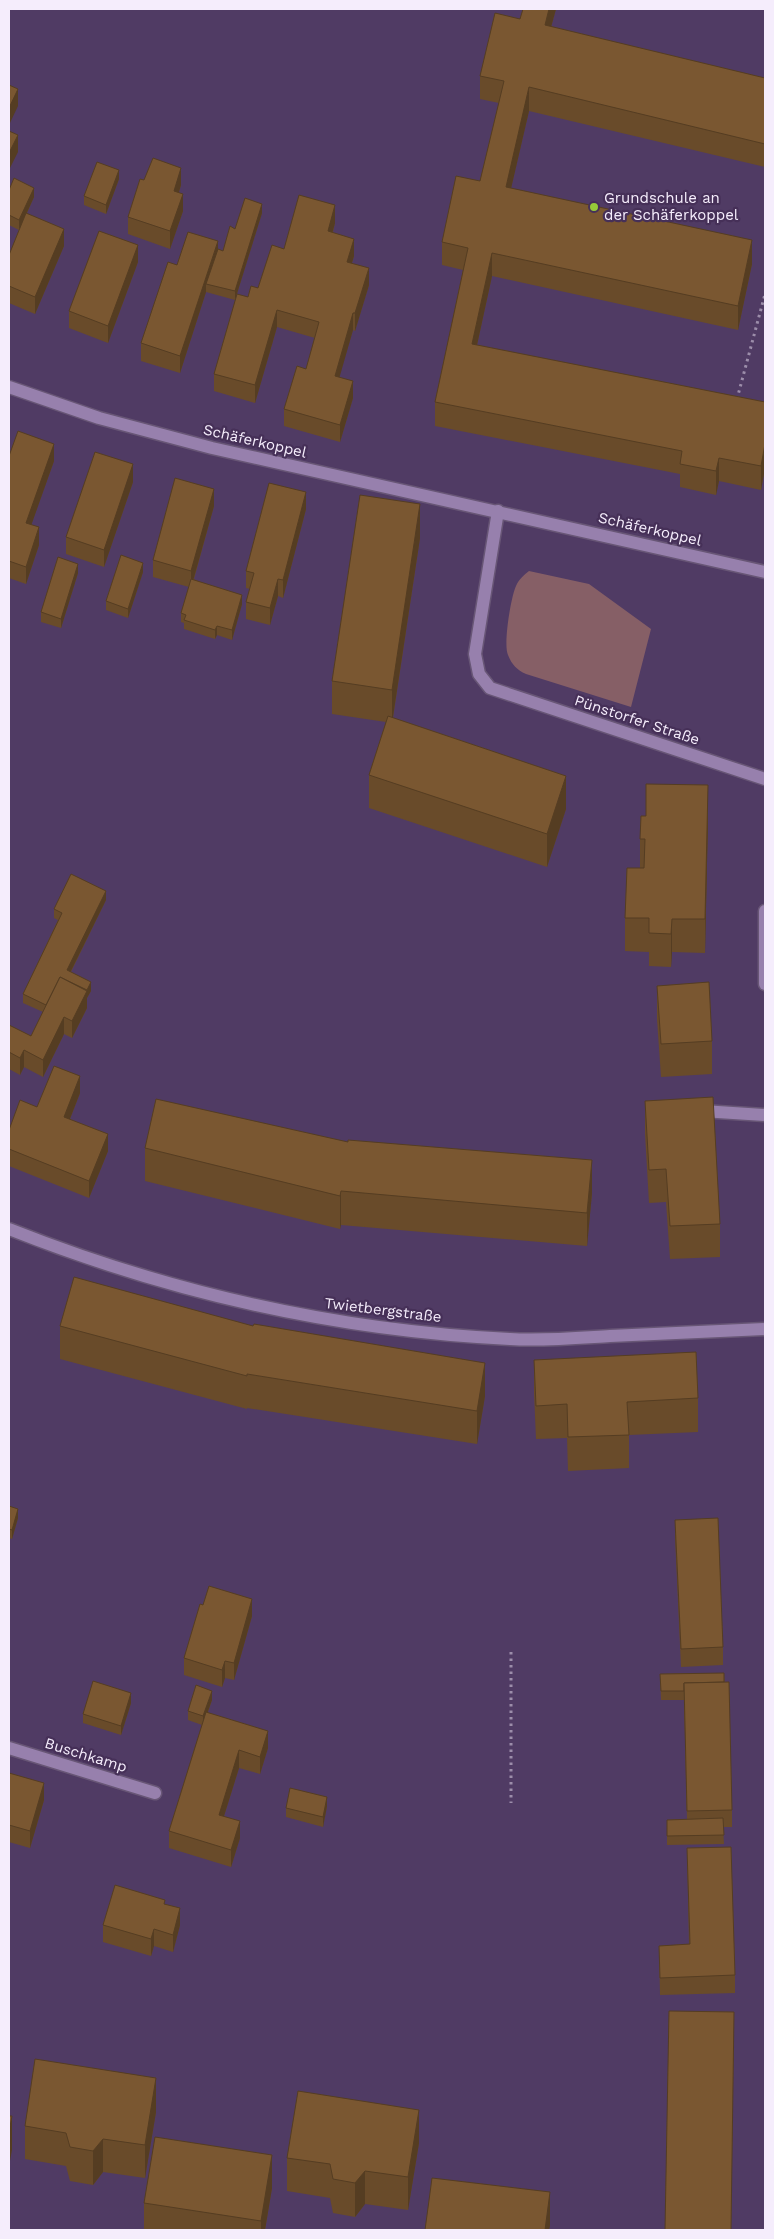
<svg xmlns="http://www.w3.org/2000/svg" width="774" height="2239" viewBox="0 0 774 2239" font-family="'Work Sans',sans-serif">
  <rect width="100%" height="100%" fill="#503b64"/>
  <!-- green -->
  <path fill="#865f66" d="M529,571L589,584L651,629L631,707L526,674C517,670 512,665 508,655C503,645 511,596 516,586C519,579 524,575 529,571Z"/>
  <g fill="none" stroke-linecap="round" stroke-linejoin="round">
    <!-- minor casing -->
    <g stroke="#685676" stroke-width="15">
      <g id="minor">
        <polyline points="9,387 99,418 212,448 765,572"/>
        <polyline points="498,511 475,654 479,674 490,688 765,779"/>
        <polyline points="765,911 765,984"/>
        <polyline points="702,1111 765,1115"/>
        <path d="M9,1229C168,1292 338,1331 510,1339C543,1341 577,1338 610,1336C662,1334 714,1331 765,1329"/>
        <polyline points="9,1748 155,1793"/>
      </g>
    </g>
    <!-- path -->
    <g stroke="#9c8daa" stroke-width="3" stroke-dasharray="2.5 4" stroke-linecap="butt">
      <polyline points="737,399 765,294"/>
      <polyline points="511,1652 511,1803"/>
    </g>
    <!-- minor -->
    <use href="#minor" stroke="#9780ad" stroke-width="12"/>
  </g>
  <!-- wall -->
  <g fill="#694b2a">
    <polygon points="523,9 556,9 551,27 765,78 765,167 529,111 511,188 752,264 738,330 492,276 477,345 765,402 765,468 761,490 719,481 716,495 680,487 680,474 435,426 435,402 463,270 442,265 442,242 480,181 499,103 480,99 480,76 520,19"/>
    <polygon points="119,179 106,214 84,205 84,196"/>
    <polygon points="144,180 181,185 179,192 183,211 170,249 128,234 128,217"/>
    <polygon points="9,190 34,197 27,213 64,246 35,314 9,303 9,255 19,230 9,225"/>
    <polygon points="262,213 235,300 206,292 180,373 141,361 141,343 218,249 223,251 235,229"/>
    <polygon points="335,223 333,232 354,256 352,263 369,285 355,331 353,330 339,377 353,398 340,442 284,426 284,409 306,369 315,338 277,327 255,403 214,391 214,374 248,297 258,288 284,249"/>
    <polygon points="138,262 108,343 69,328 69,311"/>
    <polygon points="9,456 54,461 31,525 39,545 26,584 9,578"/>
    <polygon points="133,482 104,567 66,554 66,537"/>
    <polygon points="214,506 194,579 242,604 232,640 217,635 215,639 184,629 184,623 181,622 181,613 189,587 153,577 153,560"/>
    <polygon points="306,509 283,598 278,596 270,625 246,619 246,602 250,589 246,588 246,571"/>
    <polygon points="420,538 393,718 566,809 547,867 369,808 369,775 386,722 332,714 332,681"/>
    <polygon points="143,572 128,618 106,610 106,601"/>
    <polygon points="78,573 61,628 41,622 41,612"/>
    <polygon points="708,818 705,953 672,952 671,967 649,966 649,952 625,951 625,918 640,868 640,839"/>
    <polygon points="106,900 71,972 91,991 87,998 87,1008 72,1038 64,1034 43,1077 24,1067 20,1075 9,1069 9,1025 31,1036 43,1012 23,1003 23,994 58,920 54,918 54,909"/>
    <polygon points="657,986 712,1041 712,1074 661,1077 657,1019"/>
    <polygon points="80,1093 70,1119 108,1151 89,1198 9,1166 9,1130 37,1107"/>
    <polygon points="645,1101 720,1224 720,1257 670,1259 666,1202 649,1203 645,1134"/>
    <polygon points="348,1142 592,1193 587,1246 341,1225 340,1229 145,1181 145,1148"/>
    <polygon points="60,1326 485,1396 477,1444 247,1408 247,1409 60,1359"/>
    <polygon points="534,1360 698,1398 698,1432 629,1435 629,1468 568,1471 567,1438 536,1439 534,1393"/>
    <polygon points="9,1506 18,1518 12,1539 9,1538"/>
    <polygon points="675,1520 723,1647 723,1665 681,1667 675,1537"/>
    <polygon points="252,1616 234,1680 225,1678 222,1687 184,1675 184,1658"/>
    <polygon points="724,1673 732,1810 732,1827 723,1827 724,1844 667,1845 667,1820 687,1819 684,1700 661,1700 660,1674"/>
    <polygon points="212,1700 208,1712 268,1748 260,1774 239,1768 224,1816 240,1838 231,1867 169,1848 169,1831 202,1725 188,1720 188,1711"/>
    <polygon points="131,1703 121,1735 83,1723 83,1714"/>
    <polygon points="9,1773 44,1800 30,1848 9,1842"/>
    <polygon points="327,1806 323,1827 286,1817 286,1808"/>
    <polygon points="687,1848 735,1975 735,1993 660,1995 659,1946 689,1944"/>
    <polygon points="103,1925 180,1925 173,1952 154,1946 151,1956 103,1942"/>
    <polygon points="156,2112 145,2178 103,2172 93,2185 70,2181 66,2166 25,2159 25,2126"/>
    <polygon points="419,2143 408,2210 365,2204 355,2217 333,2213 330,2198 287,2191 287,2158"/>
    <polygon points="272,2188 265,2230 144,2230 144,2203"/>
  </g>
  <!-- shaded-wall -->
  <g fill="#553d22">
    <polygon points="549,9 556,9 545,49 545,25"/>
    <polygon points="529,87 529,111 506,210 506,187"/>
    <polygon points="18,89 18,106 9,125 9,108"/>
    <polygon points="18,135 18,152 9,170 9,153"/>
    <polygon points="181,168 181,185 174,208 174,191"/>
    <polygon points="119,170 119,179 106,214 106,205"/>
    <polygon points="34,188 34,197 19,230 19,220"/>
    <polygon points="183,194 183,211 170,249 170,231"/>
    <polygon points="262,204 262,213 235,300 235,291"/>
    <polygon points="335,205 335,223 328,248 328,231"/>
    <polygon points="64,229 64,246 35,314 35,297"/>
    <polygon points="354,239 354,256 347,279 347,262"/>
    <polygon points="752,240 752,264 738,330 738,306"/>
    <polygon points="218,241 218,258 206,284 206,292 180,373 180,356"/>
    <polygon points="138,245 138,262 108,343 108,326"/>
    <polygon points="492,253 492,276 472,368 472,344"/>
    <polygon points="369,268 369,285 355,331 355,313"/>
    <polygon points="277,310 277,327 255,403 255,385"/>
    <polygon points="353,313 353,330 335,393 335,376"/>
    <polygon points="353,381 353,398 340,442 340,425"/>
    <polygon points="54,444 54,461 26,540 26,523"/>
    <polygon points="765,444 765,468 761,490 761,466"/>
    <polygon points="719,458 719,481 716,495 716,471"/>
    <polygon points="133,464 133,482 104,567 104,550"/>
    <polygon points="214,489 214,506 191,588 191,571"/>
    <polygon points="306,492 306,509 283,598 283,580"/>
    <polygon points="420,504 420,538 392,723 392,690"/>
    <polygon points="39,527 39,545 26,584 26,567"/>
    <polygon points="143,563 143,572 128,618 128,609"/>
    <polygon points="78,564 78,573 61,628 61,619"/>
    <polygon points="278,579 278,596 270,625 270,608"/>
    <polygon points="242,595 242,604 232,640 232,630"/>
    <polygon points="217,626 217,635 215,639 215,630"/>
    <polygon points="566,776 566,809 547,867 547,834"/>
    <polygon points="708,785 708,818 705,953 705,919"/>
    <polygon points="106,891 106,900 67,979 67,970"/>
    <polygon points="672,919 672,952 671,967 671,934"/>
    <polygon points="91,982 91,991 87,998 87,1008 72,1038 72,1021"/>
    <polygon points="64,1017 64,1034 43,1077 43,1060"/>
    <polygon points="24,1050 24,1067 20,1075 20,1058"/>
    <polygon points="80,1076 80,1093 64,1134 64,1117"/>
    <polygon points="108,1134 108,1151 89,1198 89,1181"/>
    <polygon points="592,1160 592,1193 587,1246 587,1213"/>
    <polygon points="341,1191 341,1225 340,1229 340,1196"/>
    <polygon points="485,1363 485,1396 477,1444 477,1411"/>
    <polygon points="18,1509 18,1518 12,1539 12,1530"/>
    <polygon points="252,1599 252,1616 234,1680 234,1663"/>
    <polygon points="225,1661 225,1678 222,1687 222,1670"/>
    <polygon points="212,1691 212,1700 203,1725 203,1716"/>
    <polygon points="131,1693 131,1703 121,1735 121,1726"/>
    <polygon points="268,1731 268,1748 260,1774 260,1757"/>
    <polygon points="239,1750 239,1768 219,1832 219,1815"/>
    <polygon points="44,1783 44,1800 30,1848 30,1831"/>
    <polygon points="327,1797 327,1806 323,1827 323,1817"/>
    <polygon points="240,1821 240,1838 231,1867 231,1850"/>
    <polygon points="180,1908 180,1925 173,1952 173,1935"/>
    <polygon points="154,1929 154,1946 151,1956 151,1939"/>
    <polygon points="156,2078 156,2112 145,2178 145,2145"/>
    <polygon points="419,2110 419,2143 408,2210 408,2177"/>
    <polygon points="12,2116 12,2150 9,2166 9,2132"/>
    <polygon points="103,2139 103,2172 93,2185 93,2151"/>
    <polygon points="272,2155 272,2188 265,2230 261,2230 261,2221"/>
    <polygon points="365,2171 365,2204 355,2217 355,2183"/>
    <polygon points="550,2192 550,2226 549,2230 545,2230"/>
  </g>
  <!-- building -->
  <g fill="#7a5731" stroke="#553d22">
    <polygon points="523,9 549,9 545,25 765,78 765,144 529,87 506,187 752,240 738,306 492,253 472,344 765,402 765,444 761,466 719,458 716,471 680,464 682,451 435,402 468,248 442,242 456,176 480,181 504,81 480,76 495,13 520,19"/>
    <polygon points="9,85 18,89 9,108"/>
    <polygon points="9,131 18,135 9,153"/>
    <polygon points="153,158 181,168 174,191 183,194 170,231 128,217 140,179 144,180"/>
    <polygon points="97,162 119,170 106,205 84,196"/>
    <polygon points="14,178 34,188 19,220 9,215 9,190"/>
    <polygon points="299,195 335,205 328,231 354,239 347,262 369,268 355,313 353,313 335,376 353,381 340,425 284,409 297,366 306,369 319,322 277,310 255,385 214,374 237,294 248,297 251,286 258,288 272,245 284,249"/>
    <polygon points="245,198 262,204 235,291 206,284 218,249 223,251 230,226 235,229"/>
    <polygon points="26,213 64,229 35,297 9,286 9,255"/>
    <polygon points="99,231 138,245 108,326 69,311"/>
    <polygon points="188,232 218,241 180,356 141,343 168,262 177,265"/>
    <polygon points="18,431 54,444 26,523 39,527 26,567 9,561 9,456"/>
    <polygon points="95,452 133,464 104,550 66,537"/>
    <polygon points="175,478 214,489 191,571 153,560"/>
    <polygon points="269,483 306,492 283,580 278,579 270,608 246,602 254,573 246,571"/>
    <polygon points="360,495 420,504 392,690 332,681"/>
    <polygon points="121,555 143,563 128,609 106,601"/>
    <polygon points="58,557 78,564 61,619 41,612"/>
    <polygon points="191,579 242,595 232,630 217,626 215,630 184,620 186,615 181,613"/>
    <polygon points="388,716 566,776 547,834 369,775"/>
    <polygon points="646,784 708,785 705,919 672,919 671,934 649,933 649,918 625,918 627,868 644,868 645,839 640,839 641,816 646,816"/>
    <polygon points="71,874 106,891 67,970 91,982 87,990 60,977 46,1005 23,994 62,913 54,909"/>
    <polygon points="60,977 87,991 72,1021 64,1017 43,1060 24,1050 20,1058 9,1052 9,1025 31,1036"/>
    <polygon points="709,982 712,1041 661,1044 657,986"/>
    <polygon points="54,1066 80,1076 64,1117 108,1134 89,1181 9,1149 9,1130 20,1100 37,1107"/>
    <polygon points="713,1097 720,1224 670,1226 666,1169 649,1170 645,1101"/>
    <polygon points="156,1099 348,1142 348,1140 592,1160 587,1213 341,1191 340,1196 145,1148"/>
    <polygon points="74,1277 253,1326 254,1324 485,1363 477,1411 247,1374 247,1376 60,1326"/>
    <polygon points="696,1352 698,1398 627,1402 629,1435 568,1437 567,1404 536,1406 534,1360"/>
    <polygon points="9,1506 18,1509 12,1530 9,1529"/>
    <polygon points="718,1518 723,1647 681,1649 675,1520"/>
    <polygon points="209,1586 252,1599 234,1663 225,1661 222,1670 184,1658 200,1604 203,1605"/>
    <polygon points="724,1673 724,1682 684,1683 684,1691 661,1691 660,1674"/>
    <polygon points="93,1681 131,1693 121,1726 83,1714"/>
    <polygon points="729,1682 732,1810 687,1811 684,1683"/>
    <polygon points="196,1685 212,1691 203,1716 188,1711"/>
    <polygon points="206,1712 268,1731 260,1757 239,1750 219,1815 240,1821 231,1850 169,1831"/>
    <polygon points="9,1773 44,1783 30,1831 9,1825"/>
    <polygon points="290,1788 327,1797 323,1817 286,1808"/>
    <polygon points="723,1818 724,1835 667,1836 667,1820"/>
    <polygon points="731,1847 735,1975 660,1978 659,1946 690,1944 687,1848"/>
    <polygon points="115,1885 165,1900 164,1904 180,1908 173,1935 154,1929 151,1939 103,1925"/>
    <polygon points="669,2011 734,2012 731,2230 665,2230"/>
    <polygon points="35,2059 156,2078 145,2145 103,2139 93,2151 70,2147 66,2133 25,2126"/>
    <polygon points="298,2091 419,2110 408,2177 365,2171 355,2183 333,2179 330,2164 287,2158"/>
    <polygon points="9,2116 12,2116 9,2132"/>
    <polygon points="155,2137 272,2155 261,2221 144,2203"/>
    <polygon points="432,2178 550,2192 545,2230 425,2230"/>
  </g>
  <!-- markers -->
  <circle fill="#96cc39" stroke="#463058" stroke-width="2" cx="594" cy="207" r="5"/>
  <g text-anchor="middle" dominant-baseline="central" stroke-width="4.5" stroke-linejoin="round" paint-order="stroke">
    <!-- poi labels -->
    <g font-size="15" fill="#f5edfc" stroke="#463058" text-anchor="start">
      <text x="604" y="198">Grundschule an<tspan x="604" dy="17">der Schäferkoppel</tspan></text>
    </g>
    <!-- street labels -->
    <g font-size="15" fill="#f5edfc" stroke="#463058">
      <text transform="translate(255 441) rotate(13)">Schäferkoppel</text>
      <text transform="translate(650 529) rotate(13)">Schäferkoppel</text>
      <text transform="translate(637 720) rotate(18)">Pünstorfer Straße</text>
      <text transform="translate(383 1310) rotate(7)">Twietbergstraße</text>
      <text transform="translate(86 1755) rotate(17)">Buschkamp</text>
    </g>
  </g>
  <!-- border -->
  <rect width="774" height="2239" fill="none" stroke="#f5edfc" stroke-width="20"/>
</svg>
